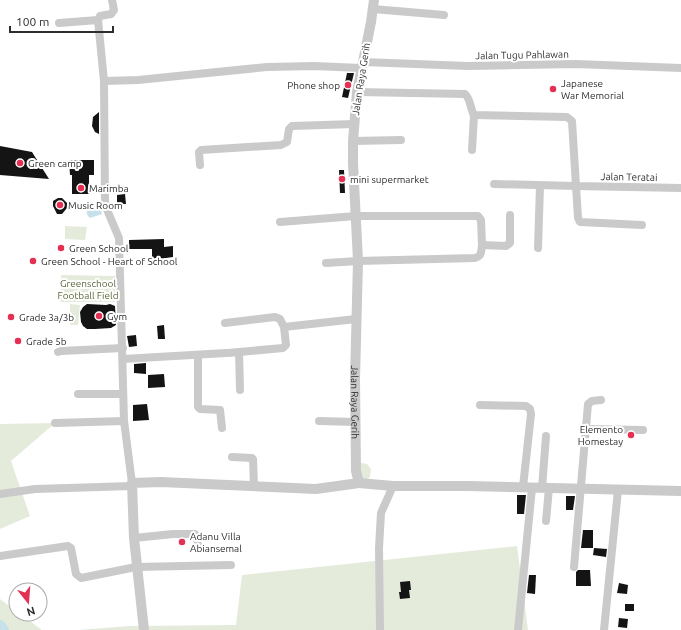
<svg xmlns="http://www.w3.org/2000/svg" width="681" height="630" viewBox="0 0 681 630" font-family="Ubuntu,sans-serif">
  <rect width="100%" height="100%" fill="#fff"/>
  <!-- green -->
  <g fill="#e5ebdb">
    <polygon points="65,226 87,227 85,240 65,239"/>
    <polygon points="61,275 115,276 115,302 61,302"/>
    <polygon points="70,304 80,305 78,325 70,325"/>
    <polygon points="55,423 11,461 30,516 0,529 0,424"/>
    <polygon points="361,463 367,464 371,469 370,477 365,481 354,468"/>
    <polygon points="517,546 528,630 78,630 130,626 236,625 242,575"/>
    <polygon points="0,599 16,611 16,614 20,614 42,630 0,630"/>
  </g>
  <!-- water -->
  <path fill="#c7e1eb" d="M88,207H92L101,210L102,214L90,218C86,215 86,211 88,207Z"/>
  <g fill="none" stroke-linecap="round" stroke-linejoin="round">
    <!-- river -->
    <polyline stroke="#c7e1eb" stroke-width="12" points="0,626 3,630"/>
  </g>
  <!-- building -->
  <g fill="#141414">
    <polygon points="347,73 354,73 348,98 342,97"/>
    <polygon points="99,112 99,134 95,132 92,126 93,117"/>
    <polygon points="0,146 32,152 49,179 0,175"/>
    <polygon points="69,160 94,160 94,175 89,175 89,194 72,194 72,175 70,175"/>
    <polygon points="339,170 344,170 345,193 340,193"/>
    <polygon points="125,194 126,204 117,204 117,195"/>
    <polygon points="58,198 62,198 68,204 67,208 62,214 57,214 53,206 53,201"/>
    <polygon points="164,239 164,247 173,246 173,257 152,260 152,249 129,249 129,240"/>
    <polygon points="87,304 106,305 110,304 115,306 116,325 111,328 95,329 87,329 83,326 81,322 80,312 83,307"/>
    <polygon points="164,325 165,339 158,339 157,326"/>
    <polygon points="136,335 137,346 129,347 127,336"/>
    <polygon points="146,363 146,374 134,373 134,364"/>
    <polygon points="164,374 165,387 148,388 148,375"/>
    <polygon points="147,404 149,420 133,421 133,405"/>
    <polygon points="517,495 526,495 524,514 517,514"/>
    <polygon points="566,496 575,496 573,510 566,510"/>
    <polygon points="583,530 593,530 593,548 581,548"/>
    <polygon points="594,548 607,549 606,557 593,555"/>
    <polygon points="578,570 590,570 591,586 576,586 576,572"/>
    <polygon points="529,575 536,575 535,594 527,593"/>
    <polygon points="410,581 411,590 409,590 410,598 400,599 399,592 401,592 400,582"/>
    <polygon points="619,583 628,585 627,594 617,593"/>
    <rect x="625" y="604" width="9" height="7"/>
    <polygon points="619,618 628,619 627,628 618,627"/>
  </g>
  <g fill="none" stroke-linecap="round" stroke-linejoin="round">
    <!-- minor -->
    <g stroke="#cacaca" stroke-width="8">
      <polyline points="373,9 444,15"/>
      <polyline points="98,20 104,81"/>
      <polyline points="59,23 98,20 100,16 111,14 114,10 112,0"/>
      <polyline points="363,62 468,66 576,64 681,68"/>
      <path d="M357,92L465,94C471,99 470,109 474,115L567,117L572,121L576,186L681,188"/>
      <polyline points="353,141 401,140"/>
      <polyline points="472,150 474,115"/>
      <polyline points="200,165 199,152 201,150 281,145 287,142 289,129 292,126 354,124"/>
      <polyline points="494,184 576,186 578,218 580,222 642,225"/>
      <polyline points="280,222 356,216 478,216 481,220 482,245 506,246 510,243 510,215"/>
      <polyline points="538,248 540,186"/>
      <path d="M326,263L358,261L475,258C482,256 481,252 482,245"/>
      <polyline points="225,323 275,317 280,319 284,327"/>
      <polyline points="58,352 61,351 123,348"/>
      <polyline points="239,352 240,390"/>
      <polyline points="228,353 283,348 286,345 284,327 356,319"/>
      <polyline points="198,355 198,407 200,409 220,410 222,428"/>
      <polyline points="123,359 226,353"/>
      <polyline points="78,394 123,394"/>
      <polyline points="480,405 526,406 530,409 531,414 523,487"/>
      <polyline points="319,421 356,422"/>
      <polyline points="55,423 124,421"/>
      <polyline points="586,429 643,430"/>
      <polyline points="232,457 252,458 253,459 254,486"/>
      <polyline points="132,483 124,421 119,238 105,205 104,81 138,80 267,67 314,66 361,68"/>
      <polyline points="542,488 546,436"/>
      <polyline points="0,494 35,489 132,486"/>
      <polyline points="546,521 549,488"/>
      <polyline points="134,538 173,534 195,534 197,536 198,547"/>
      <polyline points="0,556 68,546 71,548 76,574 81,578 136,567 231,565"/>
      <polyline points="574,567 588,404 592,401 601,400"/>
      <polyline points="380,630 379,548 381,513 393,486"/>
      <polyline points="518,630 532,488"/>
      <polyline points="604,630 618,490"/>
    </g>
    <!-- tertiary -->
    <g stroke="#cacaca" stroke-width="10">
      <path id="s1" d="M374,0L371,22L357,92L353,141V163L358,261L355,379L356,471L359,483L393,486H468L681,491"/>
      <polyline points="144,630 134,538 132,483 161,482 316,489 359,483"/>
    </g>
  </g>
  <!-- markers -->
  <g fill="#e43053" stroke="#fff" stroke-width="1.5">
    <circle cx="348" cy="85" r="4"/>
    <circle cx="553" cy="89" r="4"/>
    <circle cx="20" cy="163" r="4"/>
    <circle cx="342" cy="179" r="4"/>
    <circle cx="81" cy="188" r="4"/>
    <circle cx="60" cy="205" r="4"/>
    <circle cx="61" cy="248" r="4"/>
    <circle cx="33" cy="261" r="4"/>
    <circle cx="99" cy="316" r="4"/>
    <circle cx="11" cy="317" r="4"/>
    <circle cx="18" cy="341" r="4"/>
    <circle cx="631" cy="435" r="4"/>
    <circle cx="182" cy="542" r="4"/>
  </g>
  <g text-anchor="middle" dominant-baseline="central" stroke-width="4" stroke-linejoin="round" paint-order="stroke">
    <!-- street labels -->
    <g font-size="10" fill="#2d2d2d" stroke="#fff">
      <text transform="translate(522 55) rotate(-1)">Jalan Tugu Pahlawan</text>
      <text transform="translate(361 79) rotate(-81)">Jalan Raya Gerih</text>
      <text transform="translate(629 177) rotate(1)">Jalan Teratai</text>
      <text stroke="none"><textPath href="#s1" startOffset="404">Jalan Raya Gerih</textPath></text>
    </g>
    <!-- poi labels -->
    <g font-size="10" fill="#2d2d2d" stroke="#fff" text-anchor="start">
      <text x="561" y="83">Japanese<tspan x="561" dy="12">War Memorial</tspan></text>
      <text x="340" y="85" text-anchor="end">Phone shop</text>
      <text x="28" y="163">Green camp</text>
      <text x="350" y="179">mini supermarket</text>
      <text x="89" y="188">Marimba</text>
      <text x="68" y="205">Music Room</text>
      <text x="69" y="248">Green School</text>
      <text x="41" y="261">Green School - Heart of School</text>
      <text x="107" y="316">Gym</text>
      <text x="19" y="317">Grade 3a/3b</text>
      <text x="26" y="341">Grade 5b</text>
      <text x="623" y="429" text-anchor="end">Elemento<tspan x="623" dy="12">Homestay</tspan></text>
      <text x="190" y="536">Adanu Villa<tspan x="190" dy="12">Abiansemal</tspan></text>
    </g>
    <!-- park labels -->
    <g font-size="10" fill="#56683b" stroke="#fff">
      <text x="88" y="283">Greenschool<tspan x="88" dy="12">Football Field</tspan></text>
    </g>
  </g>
  <!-- north arrow -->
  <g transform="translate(28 602) rotate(163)"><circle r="19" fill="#ffffff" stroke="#ababab"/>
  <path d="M0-3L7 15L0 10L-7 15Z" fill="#e43053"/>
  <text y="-6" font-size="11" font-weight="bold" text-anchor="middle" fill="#2d2d2d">N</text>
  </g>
  <!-- scale -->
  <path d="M10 26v6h103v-6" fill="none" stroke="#2d2d2d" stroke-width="2"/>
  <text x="16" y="26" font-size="12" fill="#2d2d2d" stroke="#ffffff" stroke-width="3" paint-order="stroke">100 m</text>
</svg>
